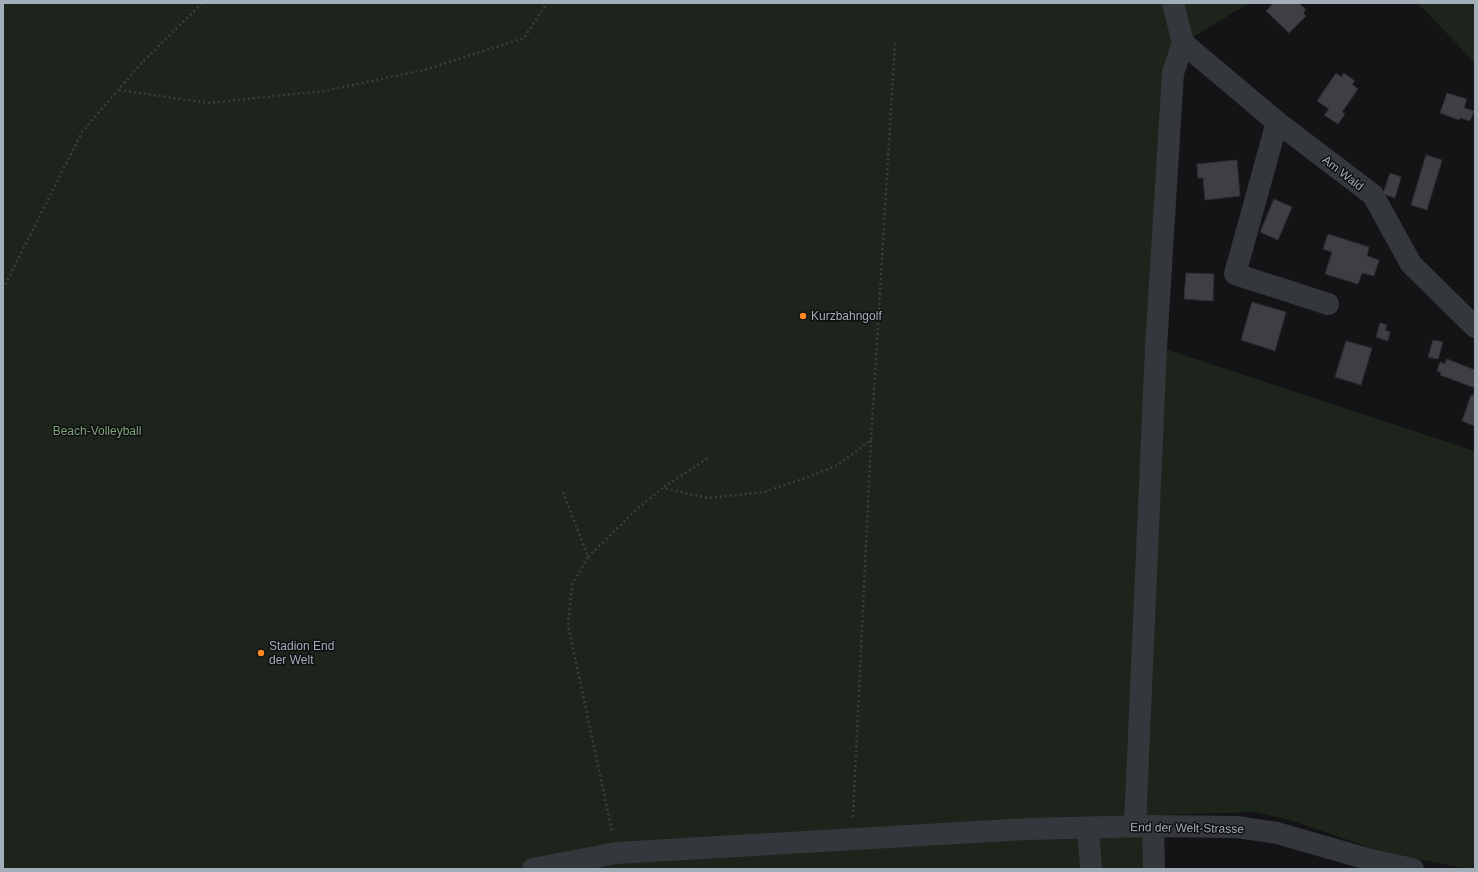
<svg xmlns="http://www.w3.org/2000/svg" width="1478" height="872" viewBox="0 0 1478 872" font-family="Arial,sans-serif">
  <rect width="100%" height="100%" fill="#141416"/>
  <!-- green -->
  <g fill="#1c241b">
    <polygon points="3,3 1249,3 1183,43 1156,346 1475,451 1475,869 1467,869 1377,850 1293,821 1253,812 1136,816 1153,826 1154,869 3,869"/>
    <polygon points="1418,3 1475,3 1475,63"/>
  </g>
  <!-- building -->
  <g fill="#3e3f44" stroke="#2e2e32">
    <polygon points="1273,3 1299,3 1306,10 1303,13 1306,16 1289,33 1266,11"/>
    <polygon points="1336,73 1341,77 1344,73 1355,81 1352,84 1358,89 1342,112 1345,114 1338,124 1324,115 1329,109 1317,101"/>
    <polygon points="1447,93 1467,99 1464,108 1474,111 1470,121 1460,118 1459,120 1440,113"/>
    <polygon points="1426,155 1442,160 1427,210 1411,205"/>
    <polygon points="1237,160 1240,196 1205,200 1203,178 1198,178 1197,164"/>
    <polygon points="1390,173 1401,177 1395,198 1383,194"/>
    <polygon points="1274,199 1292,207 1278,240 1260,232"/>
    <polygon points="1328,234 1369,247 1367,256 1379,260 1374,276 1362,273 1358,284 1325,274 1332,252 1323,249"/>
    <polygon points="1186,273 1214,274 1213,301 1184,299"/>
    <polygon points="1252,302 1286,312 1275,351 1241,340"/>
    <polygon points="1380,323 1387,325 1385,330 1390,332 1388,341 1376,337"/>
    <polygon points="1433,340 1443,342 1438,359 1428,357"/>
    <polygon points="1346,341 1372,348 1361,385 1335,377"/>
    <polygon points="1447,359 1475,370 1475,388 1440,375 1441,372 1437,371 1440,362 1445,364"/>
    <polygon points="1475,390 1475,426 1462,421 1471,395 1473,396"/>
  </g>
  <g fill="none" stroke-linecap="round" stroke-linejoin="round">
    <!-- path -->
    <g stroke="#3a3e42" stroke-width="2.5" stroke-dasharray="2 3" stroke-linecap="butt">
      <polyline points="119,90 208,103 324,91 424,70 524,38 547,3"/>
      <polyline points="3,289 82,132 137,68 202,3"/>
      <polyline points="664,487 708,458"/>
      <polyline points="563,492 588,557 572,585 568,625 612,831"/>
      <polyline points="588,557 639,507 663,488 708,498 764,492 803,479 838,465 871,440 895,43"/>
      <polyline points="853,817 871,440"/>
    </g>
    <!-- minor -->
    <g stroke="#34373b" stroke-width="22">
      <polyline points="1183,43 1277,122 1373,195 1411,264 1475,327"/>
      <polyline points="1277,122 1235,274 1328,304"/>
      <polyline points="1135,826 1156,347 1173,73 1183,43 1173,3"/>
      <polyline points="1153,826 1154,869"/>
      <polyline points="1088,828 1091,869"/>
      <polyline points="533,869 616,853 1028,829 1147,826 1237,827 1277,833 1371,860 1413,869"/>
    </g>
  </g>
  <!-- markers -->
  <g fill="#ff8923" stroke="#0f0f11" stroke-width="1.5">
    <circle cx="803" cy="316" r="4"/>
    <circle cx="261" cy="653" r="4"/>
  </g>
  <g text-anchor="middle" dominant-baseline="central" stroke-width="3" stroke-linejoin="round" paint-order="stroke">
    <!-- street labels -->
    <g font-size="12" fill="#a4aeb8" stroke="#0f0f11">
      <text transform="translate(1343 173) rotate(38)">Am Wald</text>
      <text transform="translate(1187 828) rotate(1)">End der Welt-Strasse</text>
    </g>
    <!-- poi labels -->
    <g font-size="12" fill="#a4aeb8" stroke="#0f0f11" text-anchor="start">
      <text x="811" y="316">Kurzbahngolf</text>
      <text x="269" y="646">Stadion End<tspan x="269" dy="14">der Welt</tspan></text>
    </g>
    <!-- park labels -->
    <g font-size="12" fill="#7fa579" stroke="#0f0f11">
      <text x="97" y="431">Beach-Volleyball</text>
    </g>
  </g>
  <!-- border -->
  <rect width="1478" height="872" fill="none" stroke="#a4aeb8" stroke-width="8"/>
</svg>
